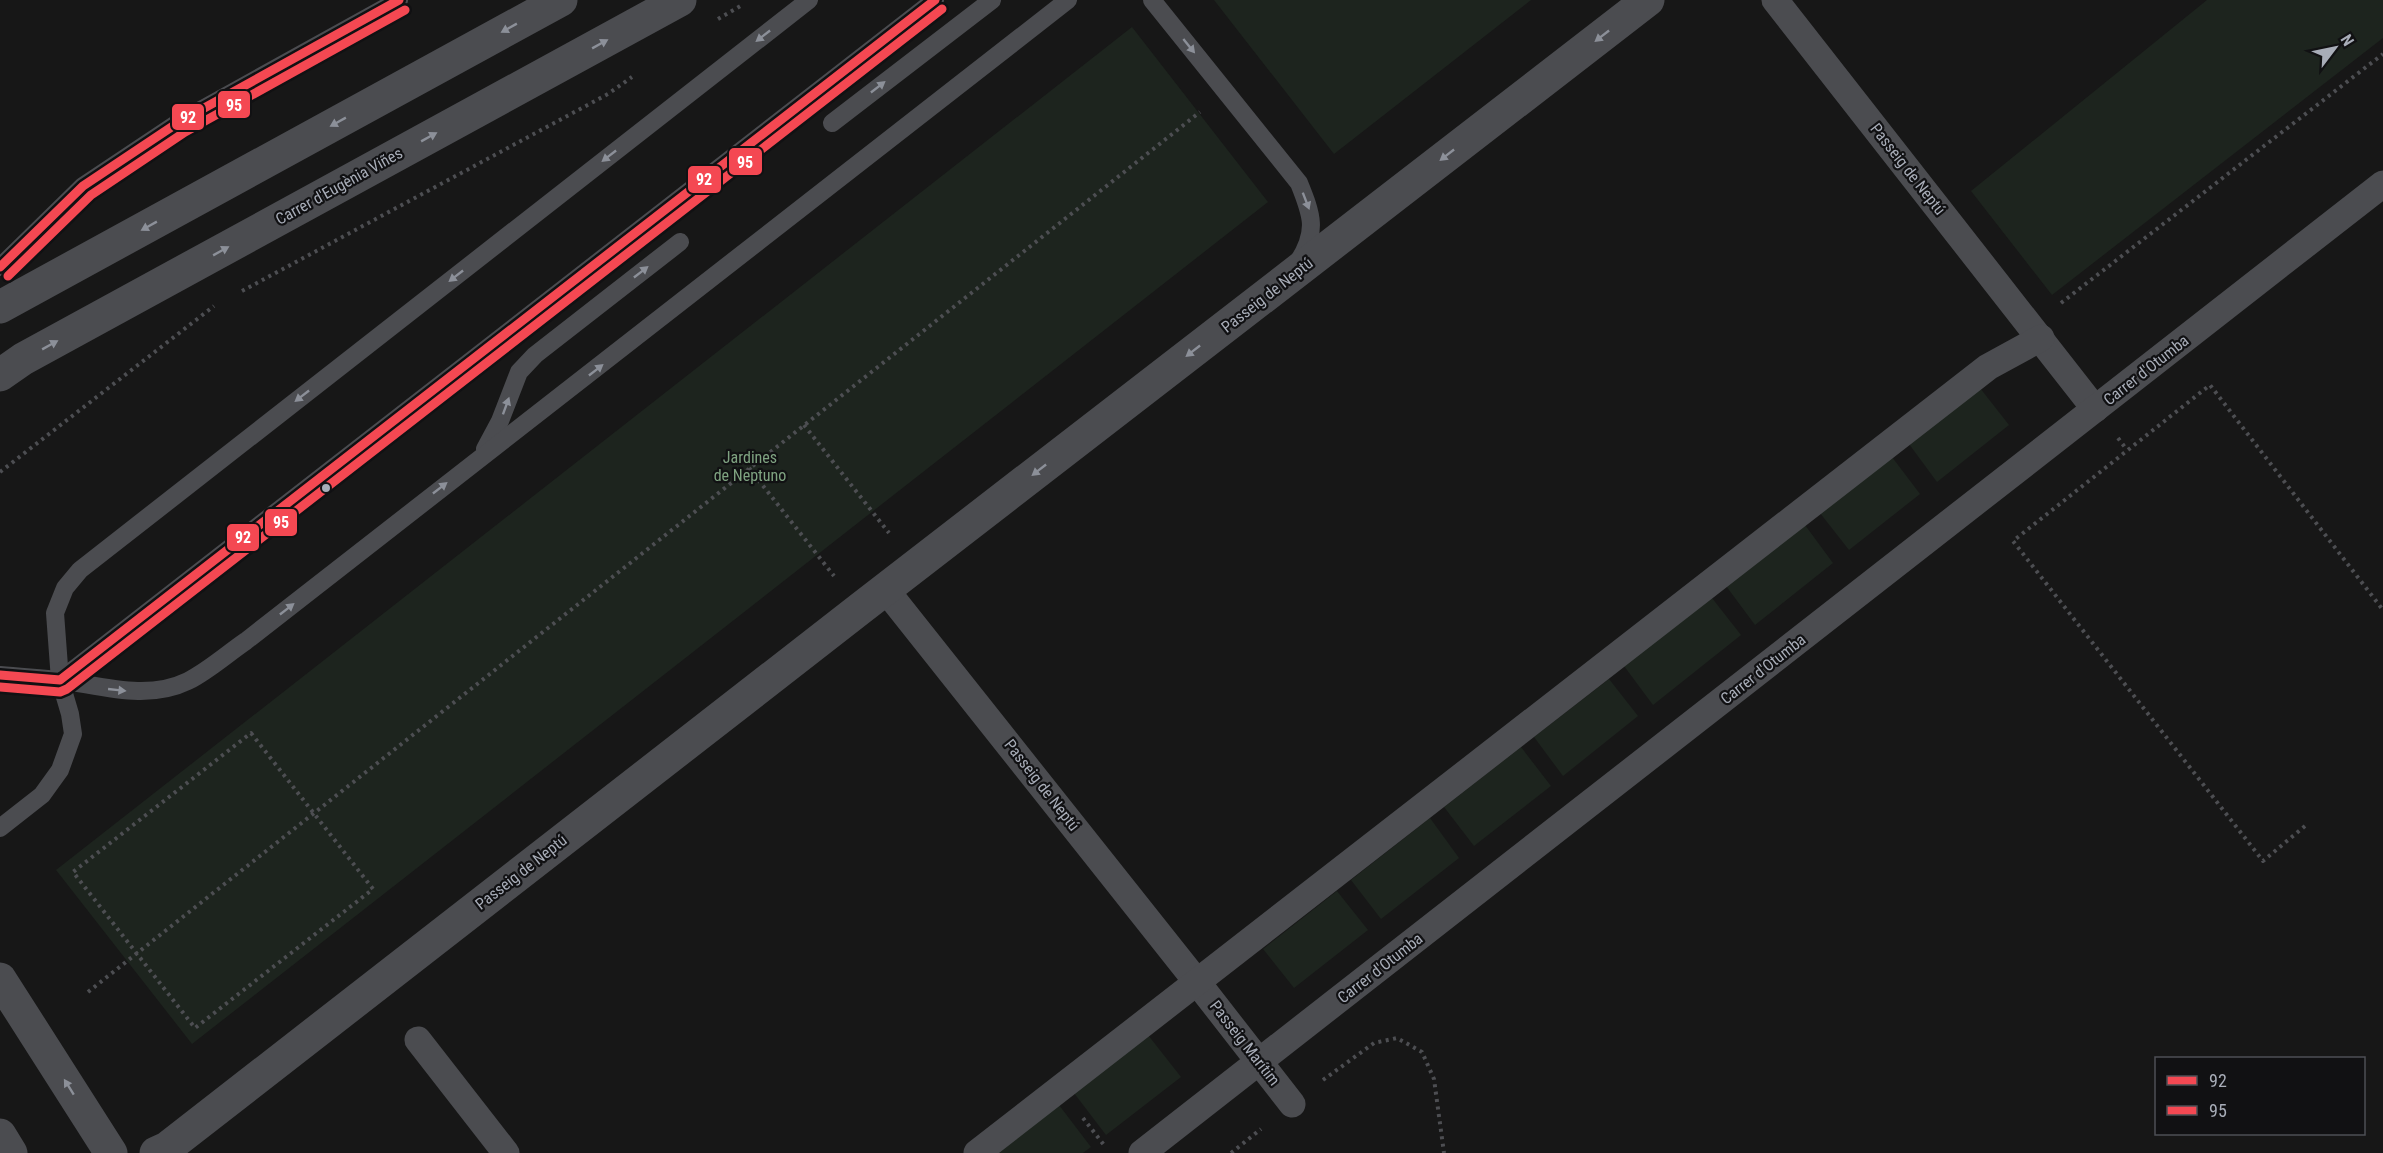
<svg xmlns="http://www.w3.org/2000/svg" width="2383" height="1153" viewBox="0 0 2383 1153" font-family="'Roboto Condensed',sans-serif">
  <rect width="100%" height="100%" fill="#171717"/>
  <!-- green -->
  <g fill="#1d241e">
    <polygon points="1214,0 1531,0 1334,154"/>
    <polygon points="2207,0 2383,0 2383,38 2052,295 1971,191"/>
    <polygon points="1132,27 1268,202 192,1044 56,870"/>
    <polygon points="1980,388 2009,425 1937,482 1909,444"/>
    <polygon points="1892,457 1920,494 1849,550 1820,513"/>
    <polygon points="1805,525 1833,563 1755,625 1726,586"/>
    <polygon points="1712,598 1741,635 1653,705 1624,666"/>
    <polygon points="1609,679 1638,716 1563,776 1534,737"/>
    <polygon points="1521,747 1551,786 1474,846 1444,807"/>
    <polygon points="1430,818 1459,858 1381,919 1351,880"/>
    <polygon points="1337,891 1368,930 1294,988 1263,949"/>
    <polygon points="1148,1035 1181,1077 1106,1135 1074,1093"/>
    <polygon points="1059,1105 1091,1147 1083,1153 997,1153"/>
  </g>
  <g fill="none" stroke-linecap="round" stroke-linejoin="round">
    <!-- path -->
    <g stroke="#4d4e52" stroke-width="4" stroke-dasharray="3 4.5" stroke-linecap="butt">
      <polyline points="718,19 742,5"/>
      <polyline points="242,291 608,94 632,77"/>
      <polyline points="2061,303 2383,54"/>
      <polyline points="804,425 889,533"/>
      <polyline points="2118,438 2127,450"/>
      <polyline points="749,468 834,576"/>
      <polyline points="0,472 214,306"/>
      <polygon points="251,733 373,889 195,1028 73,872"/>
      <polyline points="2305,826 2263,861 2013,541 2210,385 2383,610"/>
      <polyline points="88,992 1200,112"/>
      <polyline points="1323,1080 1374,1043 1397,1038 1422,1052 1434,1079 1444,1153"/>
      <polyline points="1083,1118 1104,1145"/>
      <polyline points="1231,1153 1261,1129"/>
    </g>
    <!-- service -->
    <g stroke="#4b4c50" stroke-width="18">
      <path d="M1152,0L1299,183C1312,215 1318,231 1298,262"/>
      <polyline points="832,123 992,0"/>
      <polyline points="0,267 83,186 179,122 399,0"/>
      <polyline points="485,449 500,421 519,372 535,355 680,242"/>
      <path d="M0,675C20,677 40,678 60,680C103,686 147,701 188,681C208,671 227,654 246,641L1068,0"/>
      <polyline points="60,680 935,0"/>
      <polyline points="0,828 42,795 60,770 73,734 70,714 60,680 55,613 65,588 80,570 809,0"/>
    </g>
    <!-- pedestrian -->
    <g stroke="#4b4c50" stroke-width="27">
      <polyline points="1775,0 2095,409"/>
      <polyline points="885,589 1197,982 1292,1104"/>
      <polyline points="418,1040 506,1153"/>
      <polyline points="977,1153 1988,367 2041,338"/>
      <polyline points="1142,1153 2383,184"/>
    </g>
    <!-- minor -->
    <g stroke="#4b4c50" stroke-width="33">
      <polyline points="0,979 111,1153"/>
      <polyline points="0,1135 11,1153"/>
      <polyline points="156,1153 167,1148 861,608 1648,0"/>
    </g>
    <!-- tertiary -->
    <g stroke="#4b4c50" stroke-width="33">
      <polyline points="0,307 561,0"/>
      <polyline points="0,375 23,359 680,0"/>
    </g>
    <!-- bus-1 casing -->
    <g stroke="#111113" stroke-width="14">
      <g id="bus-1">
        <polyline points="0,267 83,186 179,122 399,0"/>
        <polyline points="0,675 60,680 935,0"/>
      </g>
    </g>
    <!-- bus-2 casing -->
    <g stroke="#111113" stroke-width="14">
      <g id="bus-2">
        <polyline points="8,276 91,195 185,132 405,10"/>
        <polyline points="0,687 60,692 67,689 942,9"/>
      </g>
    </g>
    <!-- bus-1 -->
    <use href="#bus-1" stroke="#f44852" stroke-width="9"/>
    <!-- bus-2 -->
    <use href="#bus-2" stroke="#f44852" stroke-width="9"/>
  </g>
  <!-- one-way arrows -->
  <defs><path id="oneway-solid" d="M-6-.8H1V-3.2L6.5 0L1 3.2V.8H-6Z" transform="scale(1.5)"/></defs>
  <g fill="#8c9099">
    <use href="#oneway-solid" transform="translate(509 28) rotate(151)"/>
    <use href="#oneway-solid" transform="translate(763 36) rotate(142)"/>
    <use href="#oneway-solid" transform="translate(1602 36) rotate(142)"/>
    <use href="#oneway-solid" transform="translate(600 44) rotate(-29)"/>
    <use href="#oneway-solid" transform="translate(1189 46) rotate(51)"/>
    <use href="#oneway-solid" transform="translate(878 87) rotate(-38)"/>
    <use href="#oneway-solid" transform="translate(338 122) rotate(151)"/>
    <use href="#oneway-solid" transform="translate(429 137) rotate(-29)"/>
    <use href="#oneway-solid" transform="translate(1447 155) rotate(142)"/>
    <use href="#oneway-solid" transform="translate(609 156) rotate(142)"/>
    <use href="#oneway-solid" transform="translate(1306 201) rotate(69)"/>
    <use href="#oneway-solid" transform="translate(149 226) rotate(151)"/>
    <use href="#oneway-solid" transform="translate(221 251) rotate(-29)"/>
    <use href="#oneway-solid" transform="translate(641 272) rotate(-38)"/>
    <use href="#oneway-solid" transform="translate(456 276) rotate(142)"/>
    <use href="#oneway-solid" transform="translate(50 345) rotate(-29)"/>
    <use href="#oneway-solid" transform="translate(1193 351) rotate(142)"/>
    <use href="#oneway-solid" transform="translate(596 370) rotate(-38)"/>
    <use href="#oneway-solid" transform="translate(302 396) rotate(142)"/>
    <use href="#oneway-solid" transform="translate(506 406) rotate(-70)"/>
    <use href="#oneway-solid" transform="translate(1039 470) rotate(142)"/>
    <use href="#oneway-solid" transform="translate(440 488) rotate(-38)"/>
    <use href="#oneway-solid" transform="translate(287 609) rotate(-38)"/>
    <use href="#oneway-solid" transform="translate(117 690) rotate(6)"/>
    <use href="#oneway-solid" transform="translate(69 1087) rotate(-122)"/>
  </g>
  <!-- markers -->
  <circle fill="#a8adb8" stroke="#111113" stroke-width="2" cx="326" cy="488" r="5"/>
  <g text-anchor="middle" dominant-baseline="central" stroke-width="4.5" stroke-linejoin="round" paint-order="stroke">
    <!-- street labels -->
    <g font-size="16" fill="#a8adb8" stroke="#111113">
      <text transform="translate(1908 169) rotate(52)">Passeig de Neptú</text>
      <text transform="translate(339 186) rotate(-29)">Carrer d'Eugènia Viñes</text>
      <text transform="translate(1267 295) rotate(-38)">Passeig de Neptú</text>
      <text transform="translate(2146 370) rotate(-38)">Carrer d'Otumba</text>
      <text transform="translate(1763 669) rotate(-38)">Carrer d'Otumba</text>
      <text transform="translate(1042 785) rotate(52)">Passeig de Neptú</text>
      <text transform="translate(521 872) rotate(-38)">Passeig de Neptú</text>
      <text transform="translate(1380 968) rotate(-38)">Carrer d'Otumba</text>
      <text transform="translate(1245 1043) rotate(52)">Passeig Marítim</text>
    </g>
    <!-- park labels -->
    <g font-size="16" fill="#7fa381" stroke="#111113">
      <text x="750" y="457">Jardines<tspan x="750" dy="18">de Neptuno</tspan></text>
    </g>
  </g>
  <g stroke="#111113" stroke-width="2">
    <rect x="217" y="90" width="34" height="29" rx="6" fill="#f44852"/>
    <rect x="171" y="103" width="34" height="28" rx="6" fill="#f44852"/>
    <rect x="728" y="147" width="35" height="29" rx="6" fill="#f44852"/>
    <rect x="687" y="165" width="35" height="29" rx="6" fill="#f44852"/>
    <rect x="264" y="508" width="34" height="29" rx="6" fill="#f44852"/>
    <rect x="226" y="523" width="34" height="29" rx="6" fill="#f44852"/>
  </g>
  <g font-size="16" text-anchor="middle" font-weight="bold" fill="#fff">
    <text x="234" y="111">95</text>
    <text x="188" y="123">92</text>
    <text x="745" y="168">95</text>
    <text x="704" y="185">92</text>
    <text x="281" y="528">95</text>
    <text x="243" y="543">92</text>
  </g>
  <!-- legend -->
  <rect x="2155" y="1057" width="210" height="78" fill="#111113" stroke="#4d4f55" stroke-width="1.5"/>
  <rect x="2167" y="1076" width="30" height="9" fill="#f44852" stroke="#4d4f55" stroke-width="1.5"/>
  <text x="2209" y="1087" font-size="18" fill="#a8adb8">92</text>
  <rect x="2167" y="1106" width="30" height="9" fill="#f44852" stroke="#4d4f55" stroke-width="1.5"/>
  <text x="2209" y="1117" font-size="18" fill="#a8adb8">95</text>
  <!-- north arrow -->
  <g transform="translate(2335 48) rotate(58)" stroke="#111113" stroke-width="4.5" paint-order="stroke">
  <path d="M0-4.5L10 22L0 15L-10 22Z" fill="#a8adb8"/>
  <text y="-9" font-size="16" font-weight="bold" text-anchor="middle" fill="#a8adb8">N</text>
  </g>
</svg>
